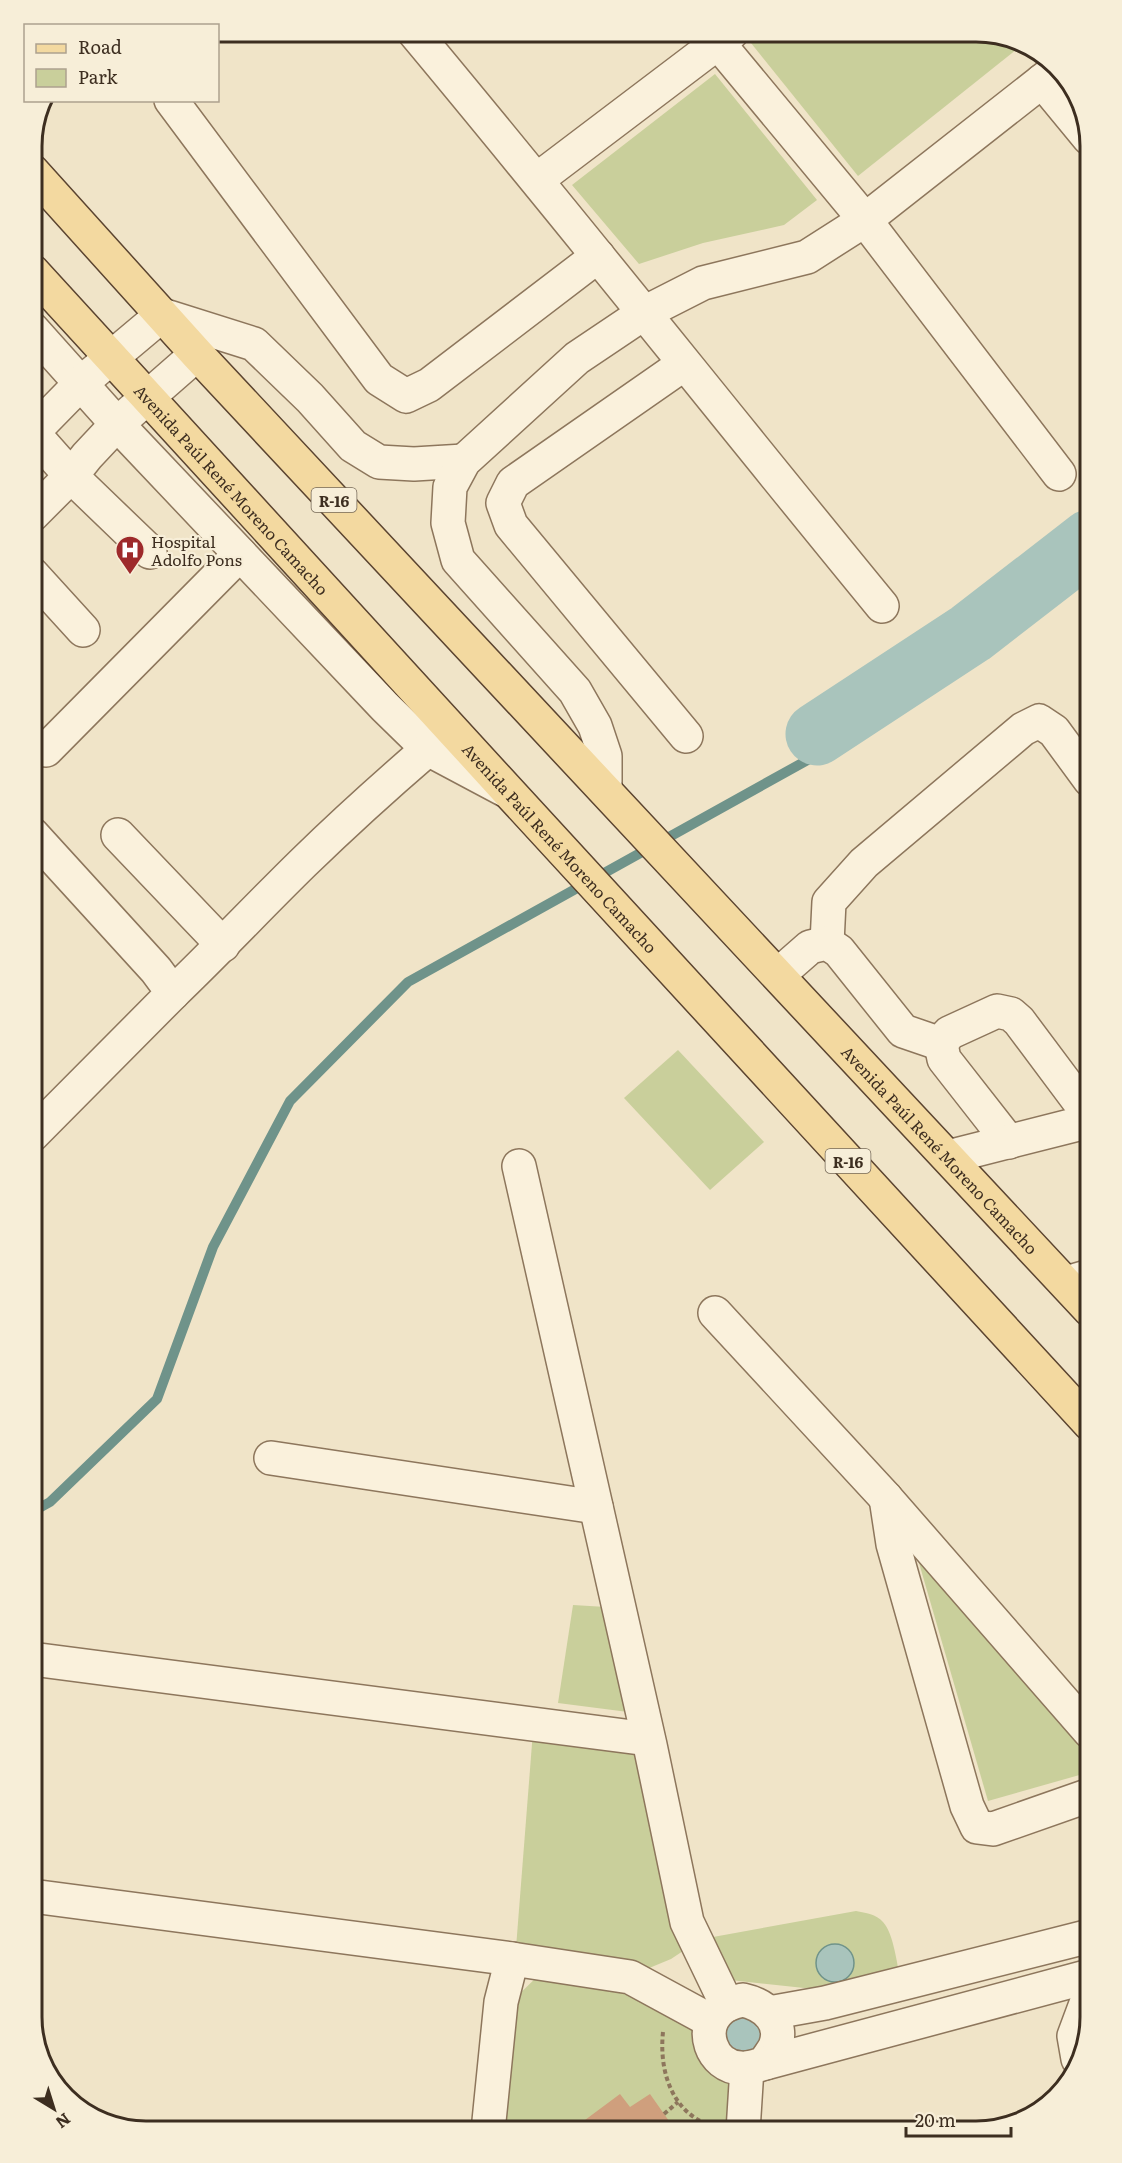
<svg xmlns="http://www.w3.org/2000/svg" width="1122" height="2163" viewBox="0 0 1122 2163" font-family="Literata,serif">
  <rect width="100%" height="100%" fill="#f0e4c8"/>
  <!-- green -->
  <g fill="#c9cf9b">
    <polygon points="766,32 984,32 1022,45 858,176 751,43"/>
    <polygon points="715,74 817,200 784,225 703,243 639,264 572,185"/>
    <polygon points="678,1050 764,1142 710,1190 624,1098"/>
    <polygon points="917,1556 1090,1755 1090,1772 988,1801"/>
    <polygon points="573,1605 606,1607 628,1712 558,1703"/>
    <polygon points="533,1731 649,1746 686,1949 671,1959 642,1971 516,1948"/>
    <path d="M856,1911C866,1913 876,1914 883,1922C894,1934 897,1965 901,1982L851,1993L721,1979L702,1939Z"/>
    <polygon points="543,1971 626,1985 703,2024 741,2074 739,2131 497,2131 509,2004"/>
  </g>
  <!-- water -->
  <g fill="#a9c4bc" stroke="#6f938a" stroke-width="1.5">
    <circle cx="835" cy="1963" r="19"/>
    <polygon points="742,2015 762,2027 762,2039 754,2050 742,2053 730,2048 724,2036 727,2024"/>
  </g>
  <g fill="none" stroke-linecap="round" stroke-linejoin="round">
    <!-- stream -->
    <polyline stroke="#6f938a" stroke-width="10" points="32,1512 50,1502 157,1399 213,1247 290,1101 408,982 903,707 1090,567"/>
    <!-- river -->
    <polyline stroke="#a9c4bc" stroke-width="63" points="817,734 971,633 1090,541"/>
  </g>
  <!-- building -->
  <polygon fill="#cf9f7d" points="620,2094 630,2107 650,2094 676,2131 595,2131 585,2120"/>
  <g fill="none" stroke-linecap="round" stroke-linejoin="round">
    <!-- minor casing -->
    <g stroke="#8d765c" stroke-width="36">
      <g id="minor">
        <path d="M414,32C572,221 725,415 882,606"/>
        <polyline points="709,32 865,220 1059,474"/>
        <polyline points="1042,81 1089,138"/>
        <polyline points="171,100 379,379 406,396 429,385 598,256"/>
        <polyline points="538,179 732,32"/>
        <polyline points="32,329 117,424 385,707 428,749 505,790"/>
        <polyline points="684,364 513,483 503,503 511,525 686,736"/>
        <polyline points="32,432 71,476 150,552"/>
        <polyline points="32,433 81,383 162,315 254,344 310,398 353,446 379,462 414,464 464,461"/>
        <polyline points="32,515 71,476 87,456 117,424 197,354"/>
        <polyline points="32,574 83,630"/>
        <polyline points="46,750 240,554"/>
        <polyline points="605,790 605,756 595,726 575,691 458,560 448,523 450,487 464,461 577,358 644,313 703,283 807,257 865,220 1056,70"/>
        <polyline points="118,835 223,945"/>
        <polyline points="827,943 829,902 864,863 1023,729 1039,721 1054,731 1090,780"/>
        <polyline points="778,975 810,947 827,943 839,951 903,1031 941,1044"/>
        <path d="M173,993C217,951 259,906 303,863C343,824 385,786 428,749"/>
        <polyline points="32,1135 173,993 156,970 32,834"/>
        <polyline points="1009,1142 944,1059 941,1044 949,1033 997,1011 1011,1014 1019,1021 1090,1116"/>
        <polyline points="948,1157 1090,1121"/>
        <polyline points="519,1166 650,1745 687,1922 727,2005"/>
        <polyline points="1066,1283 1090,1276"/>
        <polyline points="715,1313 886,1498 1090,1732"/>
        <polyline points="271,1458 596,1507"/>
        <polyline points="886,1498 893,1544 967,1806 977,1827 993,1829 1090,1795"/>
        <polyline points="32,1659 648,1739"/>
        <polyline points="32,1896 512,1959 630,1977 711,2021"/>
        <path d="M743,2000C765,2005 785,2022 775,2047C772,2053 767,2058 765,2063C758,2065 749,2069 741,2068C711,2067 698,2028 721,2009C728,2003 735,2002 743,2000Z"/>
        <polyline points="769,2013 825,2003 1090,1936"/>
        <polyline points="1078,2059 1074,2036 1090,1993"/>
        <polyline points="765,2063 1090,1976"/>
        <polyline points="488,2131 501,2002 512,1959"/>
        <polyline points="743,2131 747,2068"/>
      </g>
    </g>
    <!-- major casing -->
    <g stroke="#5b4430" stroke-width="36">
      <g id="major">
        <path id="s1" d="M32,171L197,354L1090,1310"/>
        <path id="s2" d="M32,271L508,791L1090,1424"/>
      </g>
    </g>
    <!-- path -->
    <g stroke="#8d765c" stroke-width="4" stroke-dasharray="4.5 3" stroke-linecap="butt">
      <path d="M663,2032C659,2070 671,2111 709,2125"/>
      <polyline points="664,2114 678,2102"/>
    </g>
    <!-- minor -->
    <use href="#minor" stroke="#faf1dc" stroke-width="33"/>
    <!-- major -->
    <use href="#major" stroke="#f3d9a0" stroke-width="33"/>
  </g>
  <!-- icons -->
  <defs>
    <g id="hospital-pin" transform="scale(1.5)"><path d="M0 17L-7.5 6A9.5 9.5 0 1 1 7.5 6Z" fill="#9e2a2b" stroke="#f7eed8"/><path d="M-5-5h3v3.5h4V-5h3V5h-3V1.5h-4V5h-3Z" fill="#fff"/></g>
  </defs>
  <g fill-rule="evenodd">
    <use href="#hospital-pin" x="130" y="550"/>
  </g>
  <g text-anchor="middle" dominant-baseline="central" stroke-width="4.5" stroke-linejoin="round" paint-order="stroke">
    <!-- shield labels -->
    <g fill="#f7eed8" stroke="#756857" stroke-width="1.5">
      <rect x="311.5" y="488" width="45" height="24" rx="4.5"/>
      <rect x="825.5" y="1149" width="45" height="24" rx="4.5"/>
    </g>
    <g font-size="15" font-weight="bold" fill="#3d2e20">
      <text x="334" y="500">R-16</text>
      <text x="848" y="1161">R-16</text>
    </g>
    <!-- street labels -->
    <g font-size="16" fill="#3d2e20" stroke="#f7eed8">
      <text stroke="none"><textPath href="#s2" startOffset="296">Avenida Paúl René Moreno Camacho</textPath></text>
      <text stroke="none"><textPath href="#s2" startOffset="782">Avenida Paúl René Moreno Camacho</textPath></text>
      <text stroke="none"><textPath href="#s1" startOffset="1335">Avenida Paúl René Moreno Camacho</textPath></text>
    </g>
    <!-- poi labels -->
    <g font-size="16" fill="#3d2e20" stroke="#f7eed8" text-anchor="start">
      <text x="151" y="541">Hospital<tspan x="151" dy="18">Adolfo Pons</tspan></text>
    </g>
  </g>
  <!-- crop -->
  <path d="M0 0H1122V2163H0ZM146 42H976A104 104 0 0 1 1080 146V2017A104 104 0 0 1 976 2121H146A104 104 0 0 1 42 2017V146A104 104 0 0 1 146 42Z" fill="#f7eed8" fill-rule="evenodd"/>
  <path fill="none" stroke="#3d2e20" stroke-width="3" d="M146 42H976A104 104 0 0 1 1080 146V2017A104 104 0 0 1 976 2121H146A104 104 0 0 1 42 2017V146A104 104 0 0 1 146 42Z"/>
  <!-- legend -->
  <rect x="24" y="24" width="195" height="78" fill="#f7eed8" stroke="#ada18e" stroke-width="1.5"/>
  <rect x="36" y="44" width="30" height="9" fill="#f3d9a0" stroke="#ada18e" stroke-width="1.5"/>
  <text x="78" y="54" font-size="18" fill="#3d2e20">Road</text>
  <rect x="36" y="69" width="30" height="18" fill="#c9cf9b" stroke="#ada18e" stroke-width="1.5"/>
  <text x="78" y="84" font-size="18" fill="#3d2e20">Park</text>
  <!-- north arrow -->
  <g transform="translate(54 2109) rotate(142)" stroke="#f7eed8" stroke-width="4.5" paint-order="stroke">
  <path d="M0-4.5L10 22L0 15L-10 22Z" fill="#3d2e20"/>
  <text y="-9" font-size="16" font-weight="bold" text-anchor="middle" fill="#3d2e20">N</text>
  </g>
  <!-- scale -->
  <path d="M906 2127v9h105v-9" fill="none" stroke="#3d2e20" stroke-width="3"/>
  <text x="915" y="2127" font-size="18" fill="#3d2e20" stroke="#f7eed8" stroke-width="4.5" paint-order="stroke">20 m</text>
</svg>
